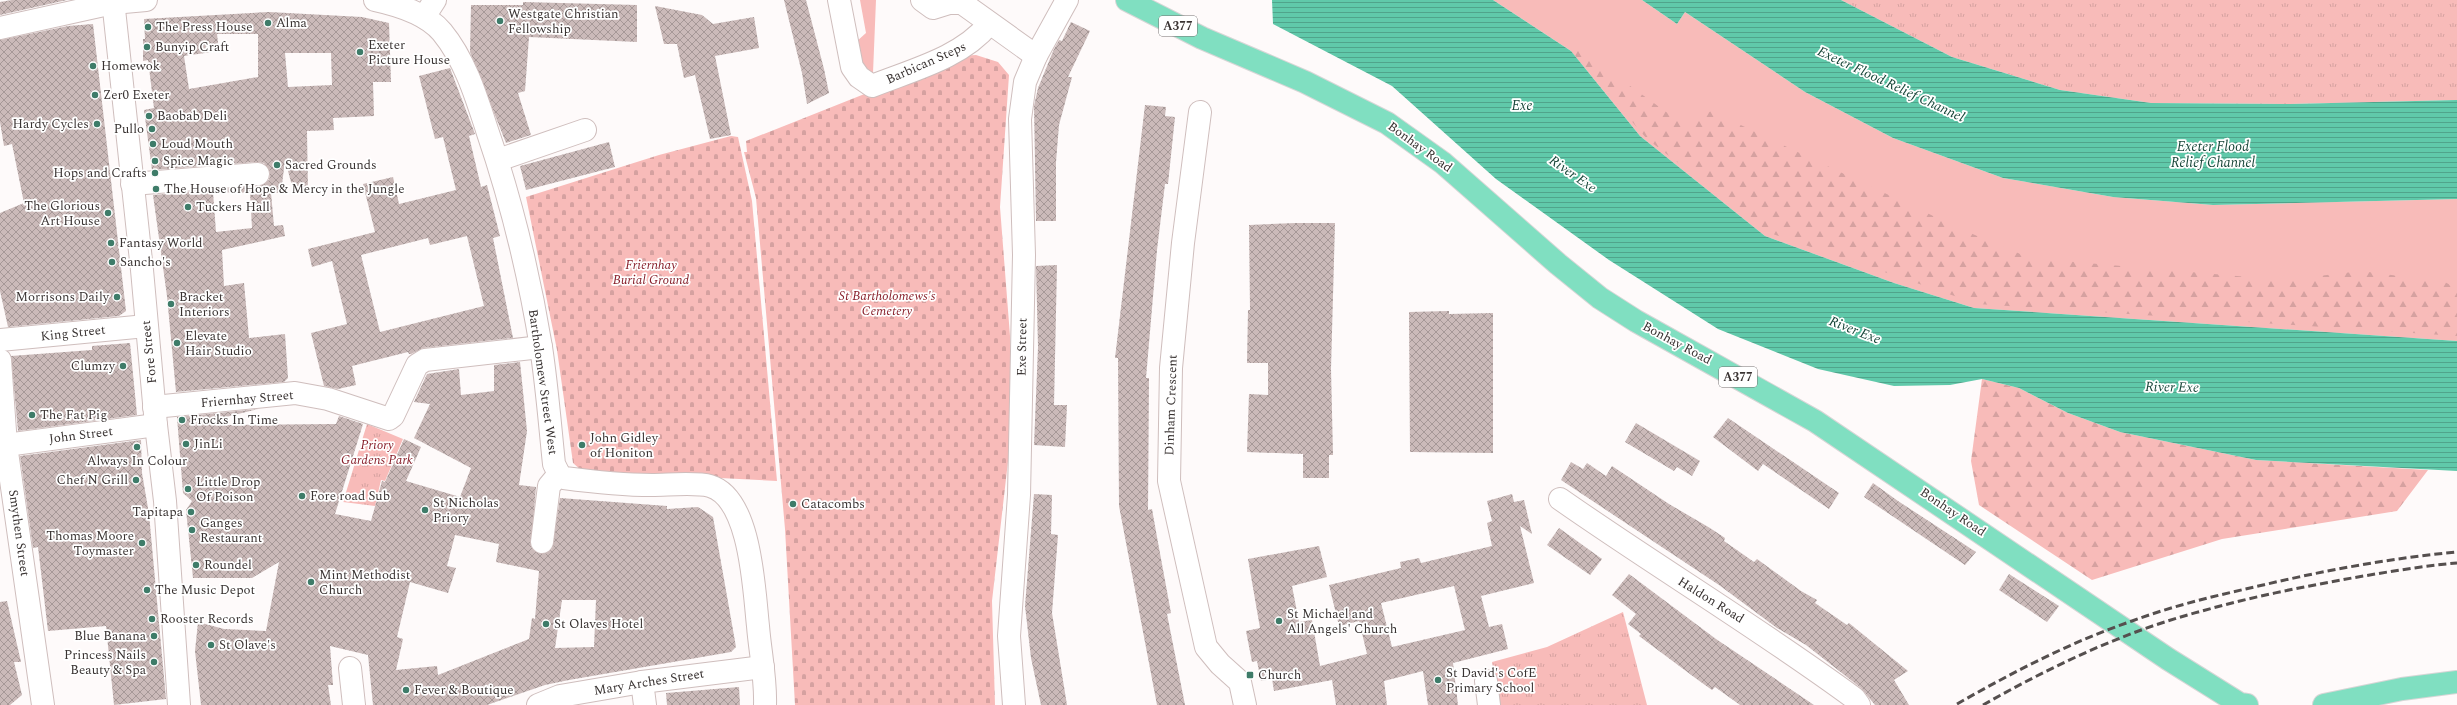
<svg xmlns="http://www.w3.org/2000/svg" width="2457" height="705" viewBox="0 0 2457 705" font-family="Spectral,serif">
  <defs>
    <pattern id="forest-firs" width="22" height="20" patternUnits="userSpaceOnUse"><rect width="22" height="20" fill="#f8bbb9"/><path d="M5 1l3.5 6h-7zM16 11l3.5 6h-7z" fill="#d5a1a0"/></pattern>
    <pattern id="cemetery-stones" width="16" height="16" patternUnits="userSpaceOnUse"><rect width="16" height="16" fill="#f8bbb9"/><path d="M2 7V4a2 2 0 0 1 4 0v3zM10 15v-3a2 2 0 0 1 4 0v3z" fill="#d5a1a0"/></pattern>
    <pattern id="park-tufts" width="24" height="20" patternUnits="userSpaceOnUse"><rect width="24" height="20" fill="#f8bbb9"/><path d="M3 7l-1-3M5 7V3M7 7l1-3M15 17l-1-3M17 17v-4M19 17l1-3" fill="none" stroke="#d5a1a0"/></pattern>
    <pattern id="water-rules" width="6" height="5" patternUnits="userSpaceOnUse"><rect width="6" height="5" fill="#60c9aa"/><path d="M0 2.5h6" fill="none" stroke="#50a48b"/></pattern>
    <pattern id="building-cross-hatch" width="8" height="8" patternUnits="userSpaceOnUse"><rect width="8" height="8" fill="#cbbab9"/><path d="M0 0l8 8M0 8l8-8" fill="none" stroke="#a69897"/></pattern>
  </defs>
  <rect width="100%" height="100%" fill="#fefafa"/>
  <!-- grass -->
  <g fill="#f8bbb9">
    <polygon points="860,0 876,0 873,73 861,64 856,42 866,33"/>
    <polygon points="1493,0 1642,0 1677,24 1685,12 1805,92 1893,138 2003,178 2113,197 2213,205 2457,199 2457,341 1974,308 1894,283 1765,236 1640,136 1571,51"/>
  </g>
  <!-- forest -->
  <g fill="url(#forest-firs)">
    <polygon points="1580,50 1683,124 1711,111 1963,230 2030,258 2283,280 2361,271 2445,282 2457,289 2457,336 1978,304 1770,233 1647,139 1571,51"/>
    <polygon points="1982,379 2019,388 2068,413 2120,432 2256,460 2428,470 2397,511 2222,539 2092,580 1979,505 1971,461"/>
  </g>
  <!-- cemetery -->
  <g fill="url(#cemetery-stones)">
    <polygon points="976,55 998,62 1009,75 1000,207 1010,336 1010,444 992,601 995,705 795,705 785,529 756,198 744,152 747,152 746,141 960,56"/>
    <polygon points="731,136 738,137 752,201 777,481 582,471 573,463 557,350 526,197 659,155"/>
  </g>
  <!-- park -->
  <g fill="url(#park-tufts)">
    <polygon points="1841,0 2457,0 2457,100 2290,104 2151,103 2060,90 1952,57"/>
    <polygon points="367,424 403,439 385,481 381,480 375,506 343,502"/>
    <polygon points="1623,612 1647,705 1499,705 1492,662 1547,647"/>
  </g>
  <!-- water -->
  <g fill="url(#water-rules)">
    <polygon points="1272,0 1493,0 1571,51 1640,136 1765,236 1894,283 1974,308 2457,341 2457,471 2256,460 2120,432 2068,413 2019,388 1982,379 1950,385 1894,386 1818,369 1718,329 1609,260 1496,179 1392,86 1273,24"/>
    <polygon points="1642,0 1841,0 1952,57 2060,90 2151,103 2290,104 2457,100 2457,199 2213,205 2113,197 2003,178 1893,138 1805,92 1685,12 1677,24"/>
  </g>
  <!-- building -->
  <g fill="url(#building-cross-hatch)" fill-rule="evenodd">
    <polygon points="12,0 67,0 0,15 0,2"/>
    <polygon points="784,0 806,0 824,69 829,93 807,104 802,73"/>
    <polygon points="523,2 637,5 637,42 529,37 525,91 518,93 531,135 506,143 470,52 471,5 523,5"/>
    <polygon points="655,6 702,15 713,24 754,17 759,48 715,56 731,135 710,139 695,75 684,78 677,44 664,44"/>
    <path d="M269,12L362,17L389,23L391,82H373L374,116L333,118L334,130L307,131L308,193H294L285,160L281,193H271L274,226L283,225L285,236L222,250L224,286L244,283L249,338L285,334L288,378L284,382L176,392L167,296L153,195L259,186L269,180L270,173L264,163L257,162L152,170L144,110L154,108L148,60L143,61V39H145L144,19ZM217,34H258V77L189,89L184,56L219,51ZM285,53H331L332,85L288,87ZM213,192L250,193L252,228L216,232Z"/>
    <polygon points="1071,22 1090,31 1068,77 1072,77 1059,125 1056,162 1056,221 1036,221 1034,106 1038,88 1054,49 1059,40 1062,41"/>
    <polygon points="93,24 126,311 119,316 8,327 0,291 0,213 24,203 12,144 4,146 0,122 0,40 68,26"/>
    <path d="M450,68L475,134L469,136L481,187L487,185L500,236L493,238L513,338L423,348L411,354H409L408,352L352,366L356,385L338,389L324,386L311,333L347,324L332,261L312,267L308,249L375,232L363,184L393,177L399,204L456,190L443,137L435,139L419,76ZM467,236L484,306L380,332L361,255L428,238L430,245Z"/>
    <polygon points="1145,105 1166,107 1165,116 1175,117 1168,184 1165,184 1157,250 1146,378 1149,378 1148,510 1152,509 1157,537 1171,613 1167,614 1185,705 1157,705 1119,506 1118,358 1115,358"/>
    <polygon points="609,142 615,167 526,190 520,166"/>
    <polygon points="1296,223 1335,223 1331,369 1333,455 1329,455 1329,478 1303,478 1303,454 1247,452 1249,394 1268,395 1268,363 1247,363 1248,310 1250,310 1249,225"/>
    <polygon points="1057,265 1054,405 1067,405 1065,447 1034,445 1038,347 1036,266"/>
    <polygon points="1449,311 1449,314 1493,313 1493,453 1410,452 1409,312"/>
    <polygon points="130,343 137,415 18,431 11,356 92,350 92,346"/>
    <path d="M520,362L527,431L519,485L536,487L531,547L541,554L552,549L560,498L667,506V509L698,507L713,517L736,647L731,652L569,680L545,685L487,705H373L368,655L330,646L333,685H328L331,705H201L195,651L198,622L224,629L266,631L279,562L252,578H193L186,510L192,501L183,493L177,417L258,409L218,419L219,425L336,424L339,416L363,424L335,514L371,521L382,481L385,482L404,439L421,447L406,481L460,497L471,468L414,438L430,404L414,402L427,374L459,369L461,395L494,391V365ZM455,535L499,544L496,562L539,571L535,619L532,618L529,639L438,675L437,666L396,670L403,639L397,637L410,582L448,593L456,568L447,566ZM562,600H596L594,647L555,648Z"/>
    <polygon points="1728,418 1839,493 1829,509 1763,464 1758,471 1713,437"/>
    <polygon points="1636,423 1700,461 1692,476 1677,467 1674,471 1625,442"/>
    <polygon points="141,440 142,473 149,514 166,699 114,705 106,626 48,631 38,547 33,548 20,456"/>
    <polygon points="1571,462 1583,469 1587,463 1606,476 1612,466 1669,504 1710,528 1725,538 1724,541 1754,562 1757,559 1801,591 1817,600 1815,603 1847,625 1849,623 1908,671 1894,680 1909,705 1875,705 1861,688 1806,645 1777,628 1719,585 1561,480"/>
    <polygon points="1873,483 1898,501 1976,552 1965,565 1864,497"/>
    <polygon points="1034,494 1052,495 1051,534 1058,535 1052,613 1067,705 1041,705 1031,658 1025,606"/>
    <path d="M1512,494L1514,502L1524,500L1532,534L1520,526L1534,583L1481,596L1489,627L1502,624L1508,649L1453,663L1458,705H1428L1423,671L1384,681L1387,705H1336L1332,680L1274,691L1272,679L1261,681L1257,661L1252,662L1246,631L1260,628L1248,559L1319,546L1327,577L1292,586L1299,622L1312,620L1320,666L1367,654L1359,621L1339,626L1329,585L1401,568L1400,562L1419,558L1421,563L1492,546L1487,523L1492,521L1487,501ZM1454,586L1465,630L1392,647L1381,603Z"/>
    <polygon points="1559,528 1602,559 1590,575 1547,545"/>
    <polygon points="1629,574 1716,639 1814,705 1740,705 1715,687 1712,690 1698,680 1639,636 1641,634 1628,624 1636,614 1612,595"/>
    <polygon points="2009,574 2059,606 2047,622 1999,590"/>
    <polygon points="7,601 21,662 14,662 22,695 10,705 0,705 0,602"/>
    <polygon points="739,687 740,705 667,705 666,693"/>
  </g>
  <g fill="none" stroke-linecap="round" stroke-linejoin="round">
    <!-- minor casing -->
    <g stroke="#cfbebd" stroke-width="24">
      <g id="minor">
        <polyline points="113,0 142,270 156,425 165,501 179,705"/>
        <path d="M375,0C398,5 426,13 442,32C465,60 476,96 487,130C511,200 529,274 541,347C547,386 550,426 554,464L559,474L564,478C594,482 623,485 652,485C668,485 696,482 710,486C751,498 754,590 758,626C760,652 766,678 765,705"/>
        <path d="M839,0L852,67L859,77L872,86C912,70 961,58 989,24"/>
        <polyline points="922,0 933,8 949,3 962,3 1036,56"/>
        <polyline points="424,17 435,0"/>
        <polyline points="0,28 113,3 146,0"/>
        <polyline points="1200,112 1183,243 1171,368 1169,481 1206,647 1220,664 1240,682 1245,705"/>
        <polyline points="498,160 585,130"/>
        <polyline points="132,184 258,174"/>
        <polyline points="0,340 146,326"/>
        <polyline points="0,360 6,445 43,705"/>
        <polyline points="154,407 295,393 328,399 389,419 393,416 417,365 425,360 541,347"/>
        <polyline points="6,445 156,425"/>
        <path d="M1560,499C1657,567 1759,628 1854,698L1859,705"/>
        <polyline points="542,542 549,486 559,474"/>
        <polyline points="350,668 354,705"/>
        <polyline points="1486,681 1489,705"/>
        <polyline points="642,682 645,705"/>
        <polyline points="538,705 560,696 642,682 763,667"/>
        <polyline points="1014,705 1009,636 1019,495 1024,255 1020,119 1025,82 1036,56 1067,0"/>
      </g>
    </g>
    <!-- highway casing -->
    <g stroke="#d7d6d6" stroke-width="24">
      <g id="highway">
        <polyline points="1127,0 1202,38 1305,82 1387,123 1443,163 1558,264 1600,298 1636,321 1815,421 2168,659 2240,704 2247,705"/>
        <polyline points="2324,705 2402,689 2457,682"/>
      </g>
    </g>
    <!-- minor -->
    <use href="#minor" stroke="#fff" stroke-width="22"/>
    <!-- highway -->
    <use href="#highway" stroke="#80dfc1" stroke-width="22"/>
    <!-- rail -->
    <g stroke="#554f4e" stroke-width="3" stroke-dasharray="8 4" stroke-linecap="butt">
      <path d="M1957,704C2013,672 2071,642 2132,621C2175,605 2219,595 2263,585C2327,570 2392,558 2457,552"/>
      <path d="M1983,705C2052,666 2125,631 2202,611C2251,597 2302,587 2352,578C2387,572 2422,566 2457,563"/>
    </g>
  </g>
  <!-- markers -->
  <g fill="#3e7c69" stroke="#fff" stroke-width="1.5">
    <circle cx="500" cy="21" r="4"/>
    <circle cx="268" cy="23" r="4"/>
    <circle cx="148" cy="27" r="4"/>
    <circle cx="147" cy="47" r="4"/>
    <circle cx="360" cy="52" r="4"/>
    <circle cx="93" cy="66" r="4"/>
    <circle cx="95" cy="95" r="4"/>
    <circle cx="149" cy="116" r="4"/>
    <circle cx="97" cy="124" r="4"/>
    <circle cx="152" cy="129" r="4"/>
    <circle cx="153" cy="144" r="4"/>
    <circle cx="155" cy="161" r="4"/>
    <circle cx="277" cy="165" r="4"/>
    <circle cx="155" cy="173" r="4"/>
    <circle cx="156" cy="189" r="4"/>
    <circle cx="188" cy="207" r="4"/>
    <circle cx="108" cy="213" r="4"/>
    <circle cx="111" cy="243" r="4"/>
    <circle cx="112" cy="262" r="4"/>
    <circle cx="117" cy="297" r="4"/>
    <circle cx="171" cy="304" r="4"/>
    <circle cx="177" cy="343" r="4"/>
    <circle cx="123" cy="366" r="4"/>
    <circle cx="32" cy="415" r="4"/>
    <circle cx="182" cy="420" r="4"/>
    <circle cx="186" cy="444" r="4"/>
    <circle cx="582" cy="445" r="4"/>
    <circle cx="137" cy="447" r="4"/>
    <circle cx="136" cy="480" r="4"/>
    <circle cx="188" cy="489" r="4"/>
    <circle cx="302" cy="496" r="4"/>
    <circle cx="793" cy="504" r="4"/>
    <circle cx="425" cy="510" r="4"/>
    <circle cx="191" cy="512" r="4"/>
    <circle cx="192" cy="530" r="4"/>
    <circle cx="142" cy="543" r="4"/>
    <circle cx="196" cy="565" r="4"/>
    <circle cx="311" cy="582" r="4"/>
    <circle cx="147" cy="590" r="4"/>
    <circle cx="152" cy="619" r="4"/>
    <circle cx="1279" cy="621" r="4"/>
    <circle cx="546" cy="624" r="4"/>
    <circle cx="154" cy="636" r="4"/>
    <circle cx="211" cy="645" r="4"/>
    <circle cx="154" cy="662" r="4"/>
    <rect x="1246" y="671" width="8" height="8" rx="2"/>
    <circle cx="1438" cy="680" r="4"/>
    <circle cx="406" cy="690" r="4"/>
  </g>
  <g text-anchor="middle" dominant-baseline="central" stroke-width="3.5" stroke-linejoin="round" paint-order="stroke">
    <!-- shield labels -->
    <g fill="#fff" stroke="#747070" stroke-width="1">
      <rect x="1159" y="16" width="38" height="20" rx="3"/>
      <rect x="1719" y="367" width="38" height="20" rx="3"/>
    </g>
    <g font-size="12" font-weight="bold" fill="#393332">
      <text x="1178" y="26">A377</text>
      <text x="1738" y="377">A377</text>
    </g>
    <!-- poi labels -->
    <g font-size="13" fill="#393332" stroke="#fff" text-anchor="start">
      <text x="508" y="14">Westgate Christian<tspan x="508" dy="15">Fellowship</tspan></text>
      <text x="276" y="23">Alma</text>
      <text x="156" y="27">The Press House</text>
      <text x="368" y="45">Exeter<tspan x="368" dy="15">Picture House</tspan></text>
      <text x="155" y="47">Bunyip Craft</text>
      <text x="101" y="66">Homewok</text>
      <text x="103" y="95">Zer0 Exeter</text>
      <text x="157" y="116">Baobab Deli</text>
      <text x="89" y="124" text-anchor="end">Hardy Cycles</text>
      <text x="144" y="129" text-anchor="end">Pullo</text>
      <text x="161" y="144">Loud Mouth</text>
      <text x="163" y="161">Spice Magic</text>
      <text x="285" y="165">Sacred Grounds</text>
      <text x="147" y="173" text-anchor="end">Hops and Crafts</text>
      <text x="164" y="189">The House of Hope &amp; Mercy in the Jungle</text>
      <text x="100" y="206" text-anchor="end">The Glorious<tspan x="100" dy="15">Art House</tspan></text>
      <text x="196" y="207">Tuckers Hall</text>
      <text x="119" y="243">Fantasy World</text>
      <text x="120" y="262">Sancho's</text>
      <text x="109" y="297" text-anchor="end">Morrisons Daily</text>
      <text x="179" y="297">Bracket<tspan x="179" dy="15">Interiors</tspan></text>
      <text x="185" y="336">Elevate<tspan x="185" dy="15">Hair Studio</tspan></text>
      <text x="115" y="366" text-anchor="end">Clumzy</text>
      <text x="40" y="415">The Fat Pig</text>
      <text x="190" y="420">Frocks In Time</text>
      <text x="590" y="438">John Gidley<tspan x="590" dy="15">of Honiton</tspan></text>
      <text x="194" y="444">JinLi</text>
      <text x="137" y="461" text-anchor="middle">Always In Colour</text>
      <text x="128" y="480" text-anchor="end">Chef N Grill</text>
      <text x="196" y="482">Little Drop<tspan x="196" dy="15">Of Poison</tspan></text>
      <text x="310" y="496">Fore road Sub</text>
      <text x="433" y="503">St Nicholas<tspan x="433" dy="15">Priory</tspan></text>
      <text x="801" y="504">Catacombs</text>
      <text x="183" y="512" text-anchor="end">Tapitapa</text>
      <text x="200" y="523">Ganges<tspan x="200" dy="15">Restaurant</tspan></text>
      <text x="134" y="536" text-anchor="end">Thomas Moore<tspan x="134" dy="15">Toymaster</tspan></text>
      <text x="204" y="565">Roundel</text>
      <text x="319" y="575">Mint Methodist<tspan x="319" dy="15">Church</tspan></text>
      <text x="155" y="590">The Music Depot</text>
      <text x="1287" y="614">St Michael and<tspan x="1287" dy="15">All Angels' Church</tspan></text>
      <text x="160" y="619">Rooster Records</text>
      <text x="554" y="624">St Olaves Hotel</text>
      <text x="146" y="636" text-anchor="end">Blue Banana</text>
      <text x="219" y="645">St Olave's</text>
      <text x="146" y="655" text-anchor="end">Princess Nails<tspan x="146" dy="15">Beauty &amp; Spa</tspan></text>
      <text x="1446" y="673">St David's CofE<tspan x="1446" dy="15">Primary School</tspan></text>
      <text x="1258" y="675">Church</text>
      <text x="414" y="690">Fever &amp; Boutique</text>
    </g>
    <!-- street labels -->
    <g font-size="13" fill="#393332" stroke="#fff">
      <text transform="translate(926 63) rotate(-24)">Barbican Steps</text>
      <text transform="translate(1420 147) rotate(36)">Bonhay Road</text>
      <text transform="translate(73 333) rotate(-6)">King Street</text>
      <text transform="translate(1677 343) rotate(28)">Bonhay Road</text>
      <text transform="translate(1022 347) rotate(-89)">Exe Street</text>
      <text transform="translate(149 352) rotate(-96)">Fore Street</text>
      <text transform="translate(543 382) rotate(82)">Bartholomew Street West</text>
      <text transform="translate(247 399) rotate(-5)">Friernhay Street</text>
      <text transform="translate(1171 405) rotate(-88)">Dinham Crescent</text>
      <text transform="translate(81 435) rotate(-7)">John Street</text>
      <text transform="translate(1953 512) rotate(34)">Bonhay Road</text>
      <text transform="translate(19 533) rotate(82)">Smythen Street</text>
      <text transform="translate(1711 600) rotate(32)">Haldon Road</text>
      <text transform="translate(649 682) rotate(-9)">Mary Arches Street</text>
    </g>
    <!-- park labels -->
    <g font-size="13" font-style="italic" fill="#88202b" stroke="#fff">
      <text x="651" y="265">Friernhay<tspan x="651" dy="15">Burial Ground</tspan></text>
      <text x="887" y="296">St Bartholomews's<tspan x="887" dy="15">Cemetery</tspan></text>
      <text x="377" y="445">Priory<tspan x="377" dy="15">Gardens Park</tspan></text>
    </g>
    <!-- water labels -->
    <g font-size="14" font-style="italic" fill="#19473a" stroke="#fff">
      <text transform="translate(1891 84) rotate(25)">Exeter Flood Relief Channel</text>
      <text x="1522" y="105">Exe</text>
      <text x="2213" y="146">Exeter Flood<tspan x="2213" dy="16">Relief Channel</tspan></text>
      <text transform="translate(1573 174) rotate(35)">River Exe</text>
      <text transform="translate(1855 330) rotate(21)">River Exe</text>
      <text transform="translate(2172 387) rotate(1)">River Exe</text>
    </g>
  </g>
</svg>
